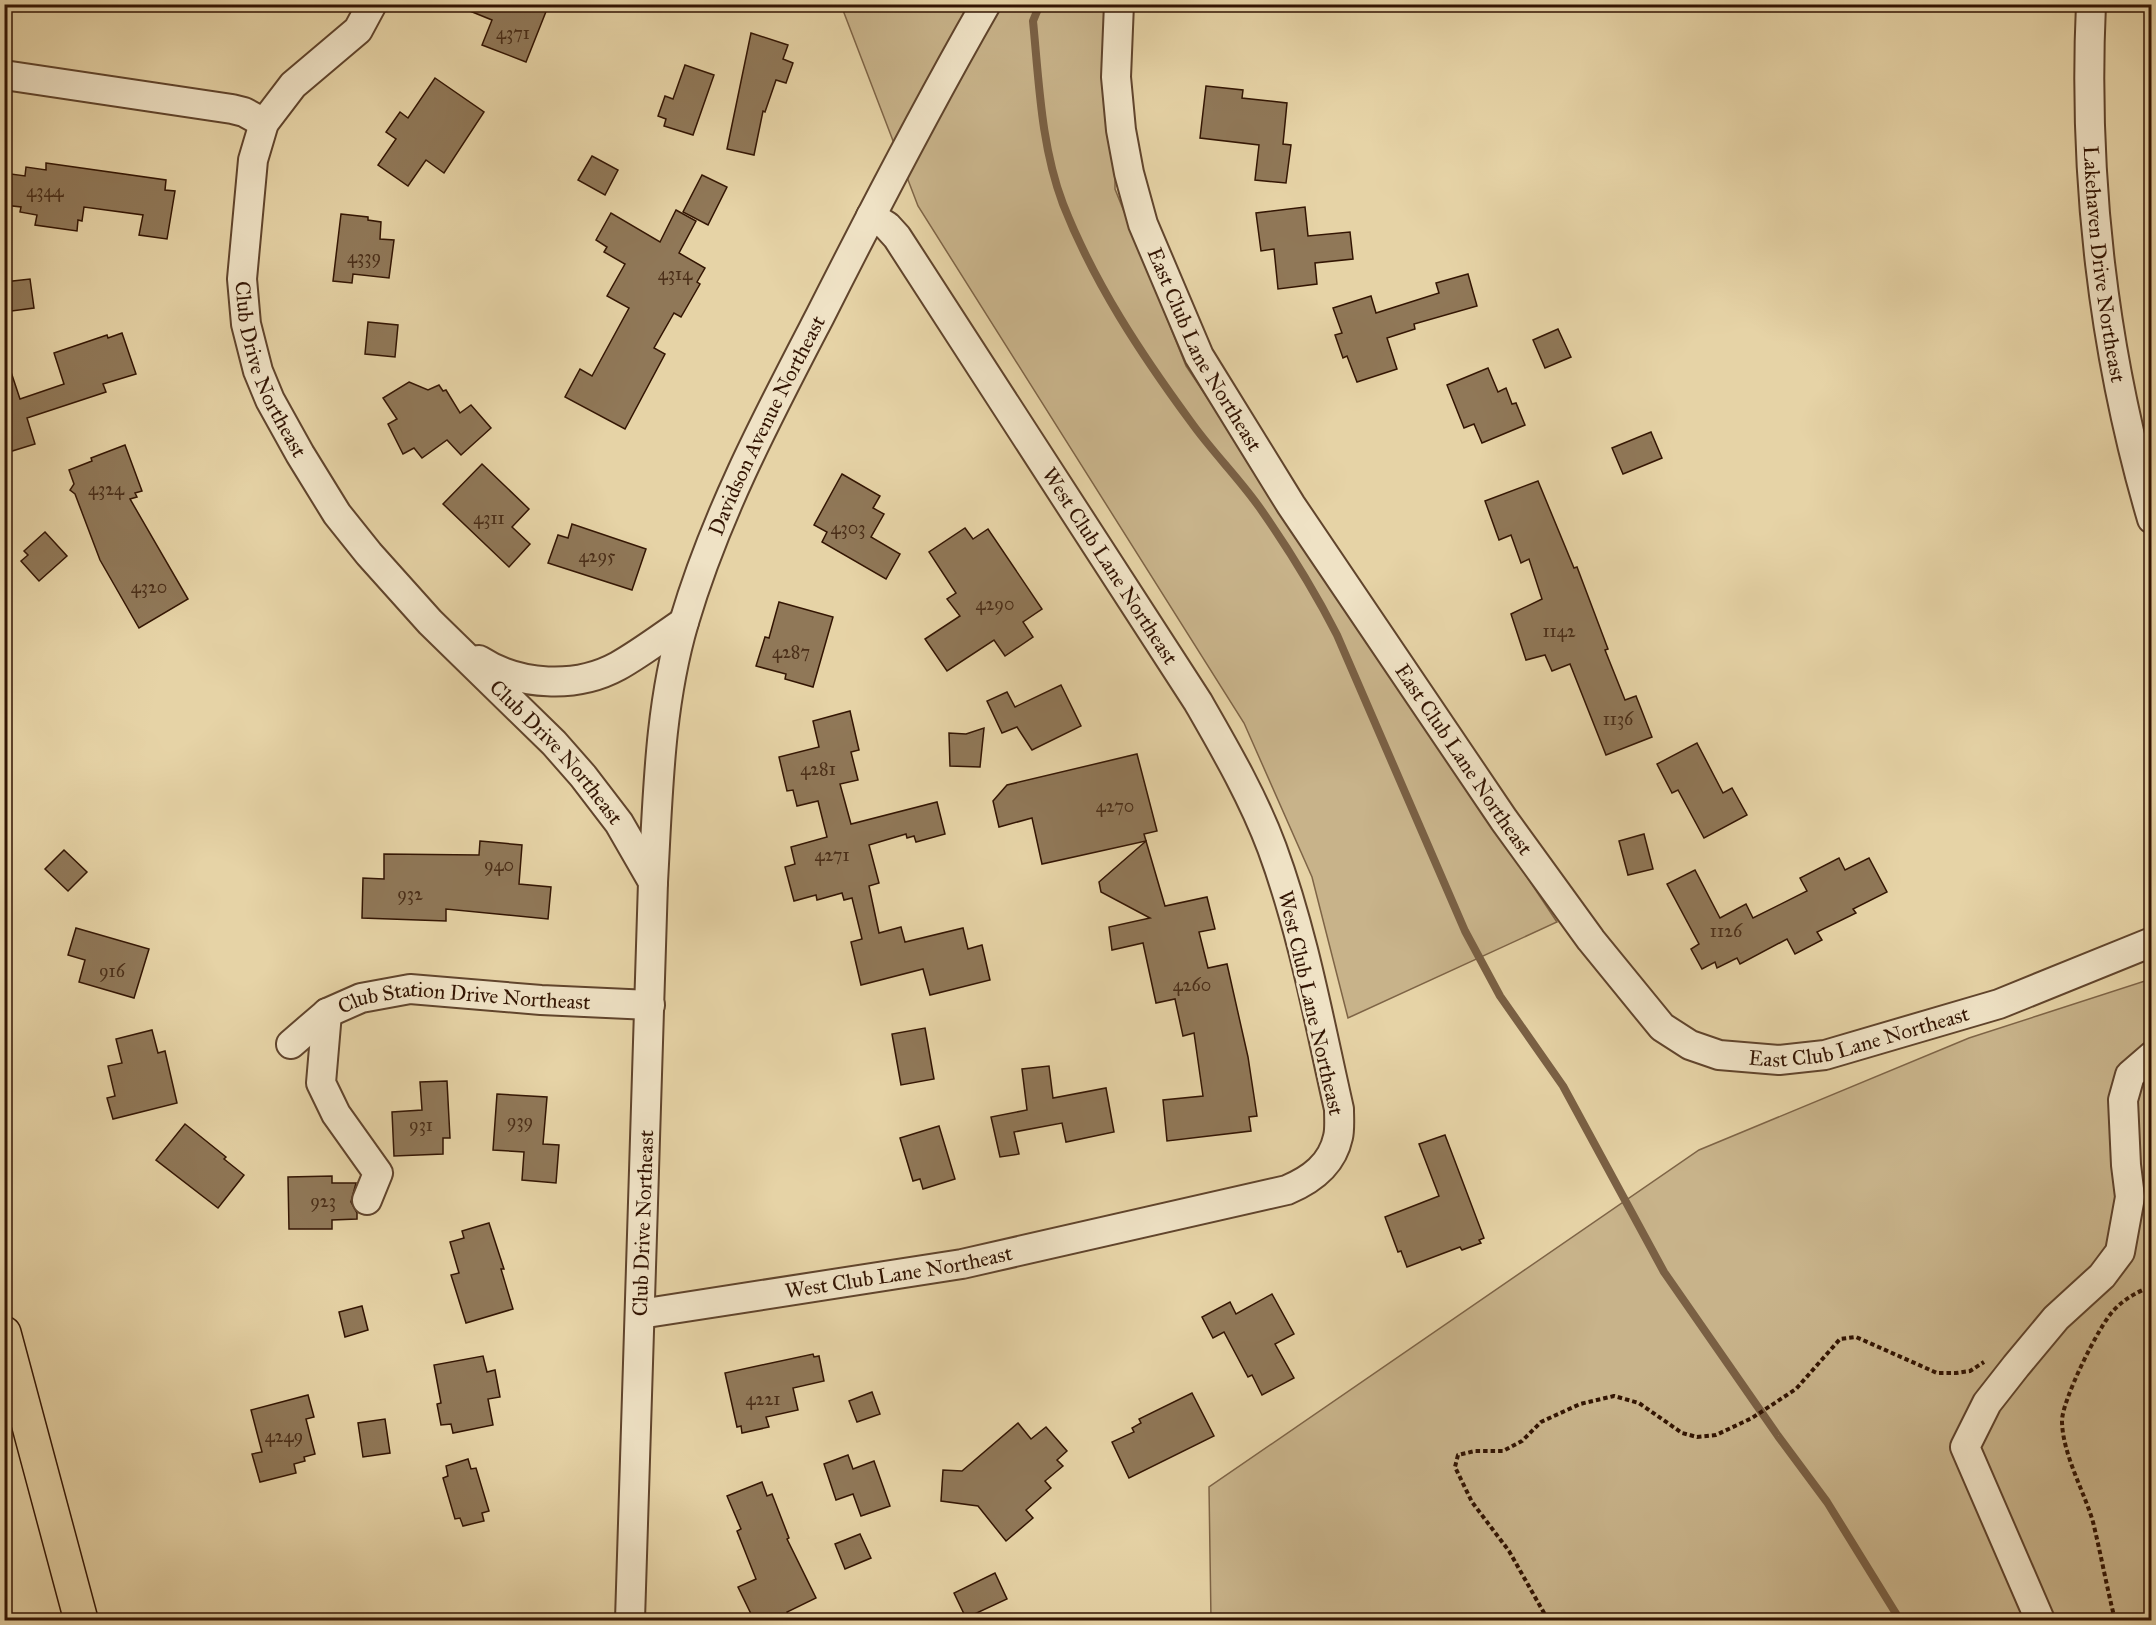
<svg xmlns="http://www.w3.org/2000/svg" width="2156" height="1625" viewBox="0 0 2156 1625" font-family="'IM FELL Great Primer',serif">
  <rect width="100%" height="100%" fill="#e6d3a6"/>
  <filter id="stains"><feTurbulence type="fractalNoise" baseFrequency=".00333" numOctaves="4"/><feColorMatrix values="0 0 0 0 .2 0 0 0 0 .09 0 0 0 0 .02 0 0 0 .5 -.17"/></filter>
  <radialGradient id="worn" r=".72"><stop offset=".6" stop-color="#630" stop-opacity="0"/><stop offset="1" stop-color="#630" stop-opacity=".3"/></radialGradient>
  <!-- green -->
  <g fill="#c8b38a" stroke="#7e6446" stroke-width="1.5">
    <polygon points="841,5 1115,5 1115,189 1186,366 1557,922 1348,1018 1312,877 1244,723 918,206"/>
    <polygon points="2151,979 2151,1620 1211,1620 1209,1487 1699,1150 1969,1038"/>
  </g>
  <g fill="none" stroke-linecap="round" stroke-linejoin="round">
    <!-- stream -->
    <path stroke="#7a6044" stroke-width="8" d="M1040,4L1033,21C1039,82 1041,146 1063,204C1094,283 1141,354 1191,422C1213,453 1241,480 1262,511C1289,550 1315,592 1337,635L1465,931L1500,996L1563,1086L1664,1272L1778,1436L1827,1502L1900,1620"/>
  </g>
  <!-- building -->
  <g fill="#907858" stroke="#331503" stroke-width="1.5">
    <polygon points="549,4 526,62 482,45 492,20 455,5"/>
    <polygon points="751,33 788,45 783,59 793,63 786,83 776,80 765,112 763,111 754,155 727,149"/>
    <polygon points="685,65 714,75 693,135 664,126 666,119 658,116 665,96 673,99"/>
    <polygon points="435,78 484,112 444,173 426,160 408,186 378,165 396,139 386,132 400,112 408,118"/>
    <polygon points="1206,86 1243,90 1242,98 1287,103 1283,144 1291,145 1286,183 1255,180 1259,145 1200,138"/>
    <polygon points="592,156 618,170 605,195 578,180"/>
    <polygon points="46,163 166,180 165,190 175,191 167,239 139,235 143,215 84,207 82,221 78,220 77,231 35,225 37,215 20,212 21,207 4,205 4,173 25,176 26,167 46,170"/>
    <polygon points="702,175 727,187 708,225 683,212"/>
    <polygon points="1305,207 1308,236 1350,232 1353,259 1315,263 1317,284 1278,289 1274,249 1261,251 1256,213"/>
    <polygon points="676,210 696,221 679,253 705,268 697,282 700,284 681,317 674,313 654,348 665,354 625,429 565,397 580,369 592,376 629,308 607,296 625,264 604,252 607,247 596,240 611,213 660,242"/>
    <polygon points="341,214 368,217 368,220 381,222 380,239 394,240 389,278 353,274 352,283 333,281"/>
    <polygon points="1468,274 1477,306 1414,324 1415,329 1387,338 1397,369 1357,382 1347,356 1343,358 1335,335 1342,333 1333,308 1371,296 1376,313 1439,293 1436,283"/>
    <polygon points="30,279 34,308 4,312 4,282"/>
    <polygon points="368,322 398,325 395,357 365,354"/>
    <polygon points="1558,329 1571,357 1545,368 1533,340"/>
    <polygon points="122,333 136,374 103,384 106,392 27,418 35,444 9,452 4,437 4,364 8,363 20,399 64,384 54,353 107,335 108,338"/>
    <polygon points="1488,368 1498,392 1506,388 1512,404 1516,403 1525,425 1482,443 1474,424 1464,428 1447,385"/>
    <polygon points="409,382 428,390 439,385 443,391 446,390 460,413 471,405 491,428 461,455 447,440 422,458 414,448 403,454 388,424 397,419 383,398"/>
    <polygon points="1651,432 1662,458 1623,474 1612,448"/>
    <polygon points="125,445 142,491 135,493 137,497 130,499 188,599 139,628 100,560 75,494 70,490 74,484 69,470 92,461 91,458"/>
    <polygon points="482,464 529,509 512,527 530,544 509,567 443,504"/>
    <polygon points="842,474 880,496 873,508 884,514 871,537 900,554 886,579 822,542 827,532 814,525"/>
    <polygon points="1538,481 1574,568 1577,567 1608,649 1605,650 1625,700 1636,696 1652,737 1606,755 1570,664 1552,671 1545,655 1526,660 1511,614 1542,599 1529,559 1521,563 1511,535 1499,540 1485,501"/>
    <polygon points="572,524 646,549 632,590 548,563 558,535 568,538"/>
    <polygon points="965,528 973,539 988,529 1042,609 1023,622 1033,637 1005,656 994,640 947,671 925,639 960,616 947,599 956,593 929,552"/>
    <polygon points="45,532 67,556 39,581 21,561 28,555 24,551"/>
    <polygon points="779,602 833,617 813,687 785,679 786,674 756,666 765,637 769,638"/>
    <polygon points="1061,685 1081,726 1032,750 1017,727 1002,733 987,701 1007,692 1015,707"/>
    <polygon points="850,711 859,750 851,752 858,780 840,784 851,824 937,802 945,834 916,842 914,836 907,838 906,834 869,845 879,883 869,886 879,933 901,927 905,942 963,928 968,949 982,945 990,980 930,995 923,969 861,985 851,942 862,939 852,898 844,900 842,893 817,900 816,895 794,901 785,867 795,864 791,847 827,837 818,801 797,806 793,790 787,791 779,757 819,747 813,721"/>
    <polygon points="984,728 980,767 950,766 949,733 966,734"/>
    <polygon points="1697,743 1723,793 1732,788 1747,815 1704,838 1678,790 1672,793 1657,764"/>
    <polygon points="1137,754 1157,831 1144,834 1146,841 1042,864 1032,818 999,827 993,801 1007,785"/>
    <polygon points="1644,834 1653,869 1628,875 1619,841"/>
    <polygon points="480,841 522,845 519,884 551,887 548,919 446,909 446,921 362,918 363,878 384,879 384,854 479,855"/>
    <polygon points="1146,841 1165,906 1207,897 1215,929 1199,932 1208,968 1227,964 1248,1057 1257,1116 1249,1117 1251,1131 1167,1141 1163,1100 1203,1096 1194,1033 1183,1036 1175,999 1156,1003 1143,943 1112,950 1109,927 1150,918 1101,892 1099,882"/>
    <polygon points="64,850 87,872 68,891 45,869"/>
    <polygon points="1839,858 1845,870 1869,858 1887,892 1853,909 1856,913 1817,932 1822,940 1795,954 1787,939 1740,964 1737,958 1717,968 1715,962 1702,969 1691,949 1699,944 1667,884 1695,870 1720,918 1746,904 1753,918 1807,891 1800,878"/>
    <polygon points="76,928 149,949 134,998 79,982 85,960 68,955"/>
    <polygon points="925,1028 934,1079 901,1085 892,1034"/>
    <polygon points="152,1030 158,1053 165,1051 177,1103 113,1119 107,1098 115,1096 108,1066 122,1063 116,1039"/>
    <polygon points="1049,1066 1053,1098 1106,1088 1114,1132 1066,1142 1062,1123 1014,1132 1019,1154 1000,1157 991,1117 1027,1110 1022,1069"/>
    <polygon points="447,1081 450,1138 443,1138 443,1154 394,1156 392,1112 422,1110 420,1082"/>
    <polygon points="497,1094 547,1097 543,1144 559,1145 556,1183 522,1180 524,1152 493,1150"/>
    <polygon points="185,1124 226,1157 224,1159 244,1175 218,1208 156,1160"/>
    <polygon points="939,1126 955,1179 923,1189 920,1179 913,1181 900,1138"/>
    <polygon points="1445,1135 1484,1238 1479,1240 1481,1243 1462,1250 1460,1247 1407,1267 1401,1251 1398,1252 1385,1217 1439,1196 1419,1144"/>
    <polygon points="332,1176 332,1183 356,1183 351,1202 357,1213 357,1219 332,1220 332,1229 289,1229 288,1177"/>
    <polygon points="489,1223 504,1269 501,1269 513,1309 466,1323 451,1275 459,1273 450,1242 464,1238 462,1231"/>
    <polygon points="1272,1294 1294,1334 1275,1344 1294,1378 1262,1395 1252,1375 1248,1377 1224,1332 1213,1338 1202,1317 1230,1302 1236,1314"/>
    <polygon points="362,1306 368,1330 345,1337 339,1312"/>
    <polygon points="813,1354 814,1357 819,1356 824,1381 793,1388 798,1410 766,1417 769,1427 742,1433 741,1426 737,1427 725,1373"/>
    <polygon points="483,1356 487,1372 495,1370 500,1397 488,1399 493,1425 453,1433 451,1424 441,1425 437,1404 441,1403 434,1365"/>
    <polygon points="872,1392 880,1414 857,1422 849,1401"/>
    <polygon points="1192,1393 1214,1436 1129,1478 1112,1442 1134,1432 1132,1428 1141,1423 1139,1419"/>
    <polygon points="308,1395 314,1417 306,1419 315,1454 304,1457 305,1461 294,1464 296,1473 260,1482 252,1454 262,1452 251,1410"/>
    <polygon points="385,1419 390,1453 363,1457 358,1423"/>
    <polygon points="1018,1423 1031,1439 1046,1427 1067,1451 1057,1460 1063,1466 1045,1481 1051,1488 1026,1510 1033,1518 1006,1541 978,1506 941,1501 943,1470 962,1471"/>
    <polygon points="848,1455 853,1469 874,1461 890,1506 861,1516 853,1494 836,1500 824,1464"/>
    <polygon points="468,1459 471,1469 476,1468 489,1511 482,1513 484,1521 463,1526 460,1518 455,1519 443,1478 448,1476 446,1466"/>
    <polygon points="762,1482 767,1496 772,1494 789,1538 787,1539 816,1598 787,1612 791,1620 754,1620 738,1587 756,1579 737,1531 741,1529 727,1496"/>
    <polygon points="860,1534 871,1558 845,1569 835,1544"/>
    <polygon points="995,1573 1007,1599 966,1618 954,1593"/>
  </g>
  <g fill="none" stroke-linecap="round" stroke-linejoin="round">
    <!-- minor casing -->
    <g stroke="#60442c" stroke-width="32">
      <g id="minor">
        <path id="s1" d="M372,4L358,30L293,85L264,123L253,160L242,279L246,324L258,371L270,400L300,454L337,514L369,554L430,622L554,743L583,776L619,823L653,882L630,1620"/>
        <path id="s2" d="M1119,4L1116,77L1121,130L1129,173L1143,224L1199,356L1291,505L1504,820L1591,940L1662,1027L1690,1045L1719,1055L1779,1060L1825,1055L1999,1004L2152,942"/>
        <path id="s3" d="M2091,4C2083,177 2103,353 2152,519"/>
        <polyline points="4,75 232,109 244,112 264,123"/>
        <path d="M479,660C519,686 576,689 618,666C641,653 662,637 684,622"/>
        <path id="s4" d="M653,882C658,795 659,707 684,622C716,514 768,416 820,316C873,211 927,107 986,4"/>
        <polyline points="327,1013 321,1083 336,1114 378,1173 367,1200"/>
        <path id="s5" d="M291,1044L327,1013L361,998L410,989L541,1000L650,1005"/>
        <path id="s6" d="M640,1314L962,1264L1287,1190C1311,1180 1332,1165 1338,1137C1340,1129 1339,1118 1339,1109C1319,1021 1303,932 1272,848C1253,797 1225,749 1198,702L897,237L887,226L871,216"/>
        <polyline points="2040,1620 1965,1447 1987,1403 2016,1366 2056,1318 2102,1276 2120,1252 2130,1197 2126,1165 2123,1100 2130,1075 2152,1056"/>
      </g>
    </g>
    <!-- major casing -->
    <g stroke="#331503" stroke-width="36">
      <polyline id="major" points="4,1333 81,1620"/>
    </g>
    <!-- path -->
    <g stroke="#331503" stroke-width="4" stroke-dasharray="4.5 3" stroke-linecap="butt">
      <polyline points="1548,1620 1509,1551 1472,1502 1455,1467 1458,1455 1475,1451 1503,1451 1522,1441 1541,1422 1580,1404 1614,1396 1639,1403 1682,1433 1697,1437 1716,1435 1752,1418 1796,1389 1840,1339 1856,1337 1937,1373 1956,1373 1970,1371 1984,1362"/>
      <path d="M2115,1620C2107,1588 2101,1555 2093,1522C2084,1491 2063,1455 2062,1422C2061,1402 2099,1326 2113,1311C2124,1299 2137,1292 2152,1286"/>
    </g>
    <!-- minor -->
    <use href="#minor" stroke="#efe2c5" stroke-width="28"/>
    <!-- major -->
    <use href="#major" stroke="#e6d3a6" stroke-width="33"/>
  </g>
  <g text-anchor="middle" dominant-baseline="central" stroke-width="6" stroke-linejoin="round" paint-order="stroke">
    <!-- number labels -->
    <g font-size="18" fill="#4a2e18">
      <text x="513" y="33">4371</text>
      <text x="45" y="191">4344</text>
      <text x="364" y="257">4339</text>
      <text x="675" y="274">4314</text>
      <text x="106" y="489">4324</text>
      <text x="489" y="518">4311</text>
      <text x="848" y="528">4303</text>
      <text x="597" y="556">4295</text>
      <text x="149" y="587">4320</text>
      <text x="995" y="604">4290</text>
      <text x="1559" y="631">1142</text>
      <text x="791" y="652">4287</text>
      <text x="1618" y="719">1136</text>
      <text x="818" y="769">4281</text>
      <text x="1115" y="806">4270</text>
      <text x="832" y="855">4271</text>
      <text x="499" y="865">940</text>
      <text x="410" y="894">932</text>
      <text x="1726" y="931">1126</text>
      <text x="112" y="971">916</text>
      <text x="1192" y="985">4260</text>
      <text x="520" y="1121">939</text>
      <text x="421" y="1125">931</text>
      <text x="323" y="1201">923</text>
      <text x="763" y="1399">4221</text>
      <text x="284" y="1436">4249</text>
    </g>
    <!-- street labels -->
    <g font-size="21" fill="#331503" stroke="#efe2c5">
      <text stroke="none"><textPath href="#s3" startOffset="261">Lakehaven Drive Northeast</textPath></text>
      <text stroke="none"><textPath href="#s2" startOffset="363">East Club Lane Northeast</textPath></text>
      <text stroke="none"><textPath href="#s1" startOffset="416">Club Drive Northeast</textPath></text>
      <text stroke="none"><textPath href="#s4" startOffset="476">Davidson Avenue Northeast</textPath></text>
      <text transform="translate(1110 566) rotate(57)">West Club Lane Northeast</text>
      <text stroke="none"><textPath href="#s1" startOffset="902">Club Drive Northeast</textPath></text>
      <text stroke="none"><textPath href="#s2" startOffset="849">East Club Lane Northeast</textPath></text>
      <text transform="translate(1311 1003) rotate(77)">West Club Lane Northeast</text>
      <text stroke="none"><textPath href="#s5" startOffset="188">Club Station Drive Northeast</textPath></text>
      <text stroke="none"><textPath href="#s2" startOffset="1389">East Club Lane Northeast</textPath></text>
      <text transform="translate(643 1223) rotate(-88)">Club Drive Northeast</text>
      <text stroke="none"><textPath href="#s6" startOffset="262">West Club Lane Northeast</textPath></text>
    </g>
  </g>
  <!-- margin -->
  <rect width="2156" height="1625" fill="none" stroke="#e6d3a6" stroke-width="24"/>
  <rect x="6" y="6" width="2144" height="1613" fill="none" stroke="#331503" stroke-width="3"/>
  <rect x="12" y="12" width="2132" height="1601" fill="none" stroke="#331503" stroke-width="1.5"/>
  <rect width="100%" height="100%" filter="url(#stains)"/>
  <rect width="100%" height="100%" fill="url(#worn)"/>
</svg>
